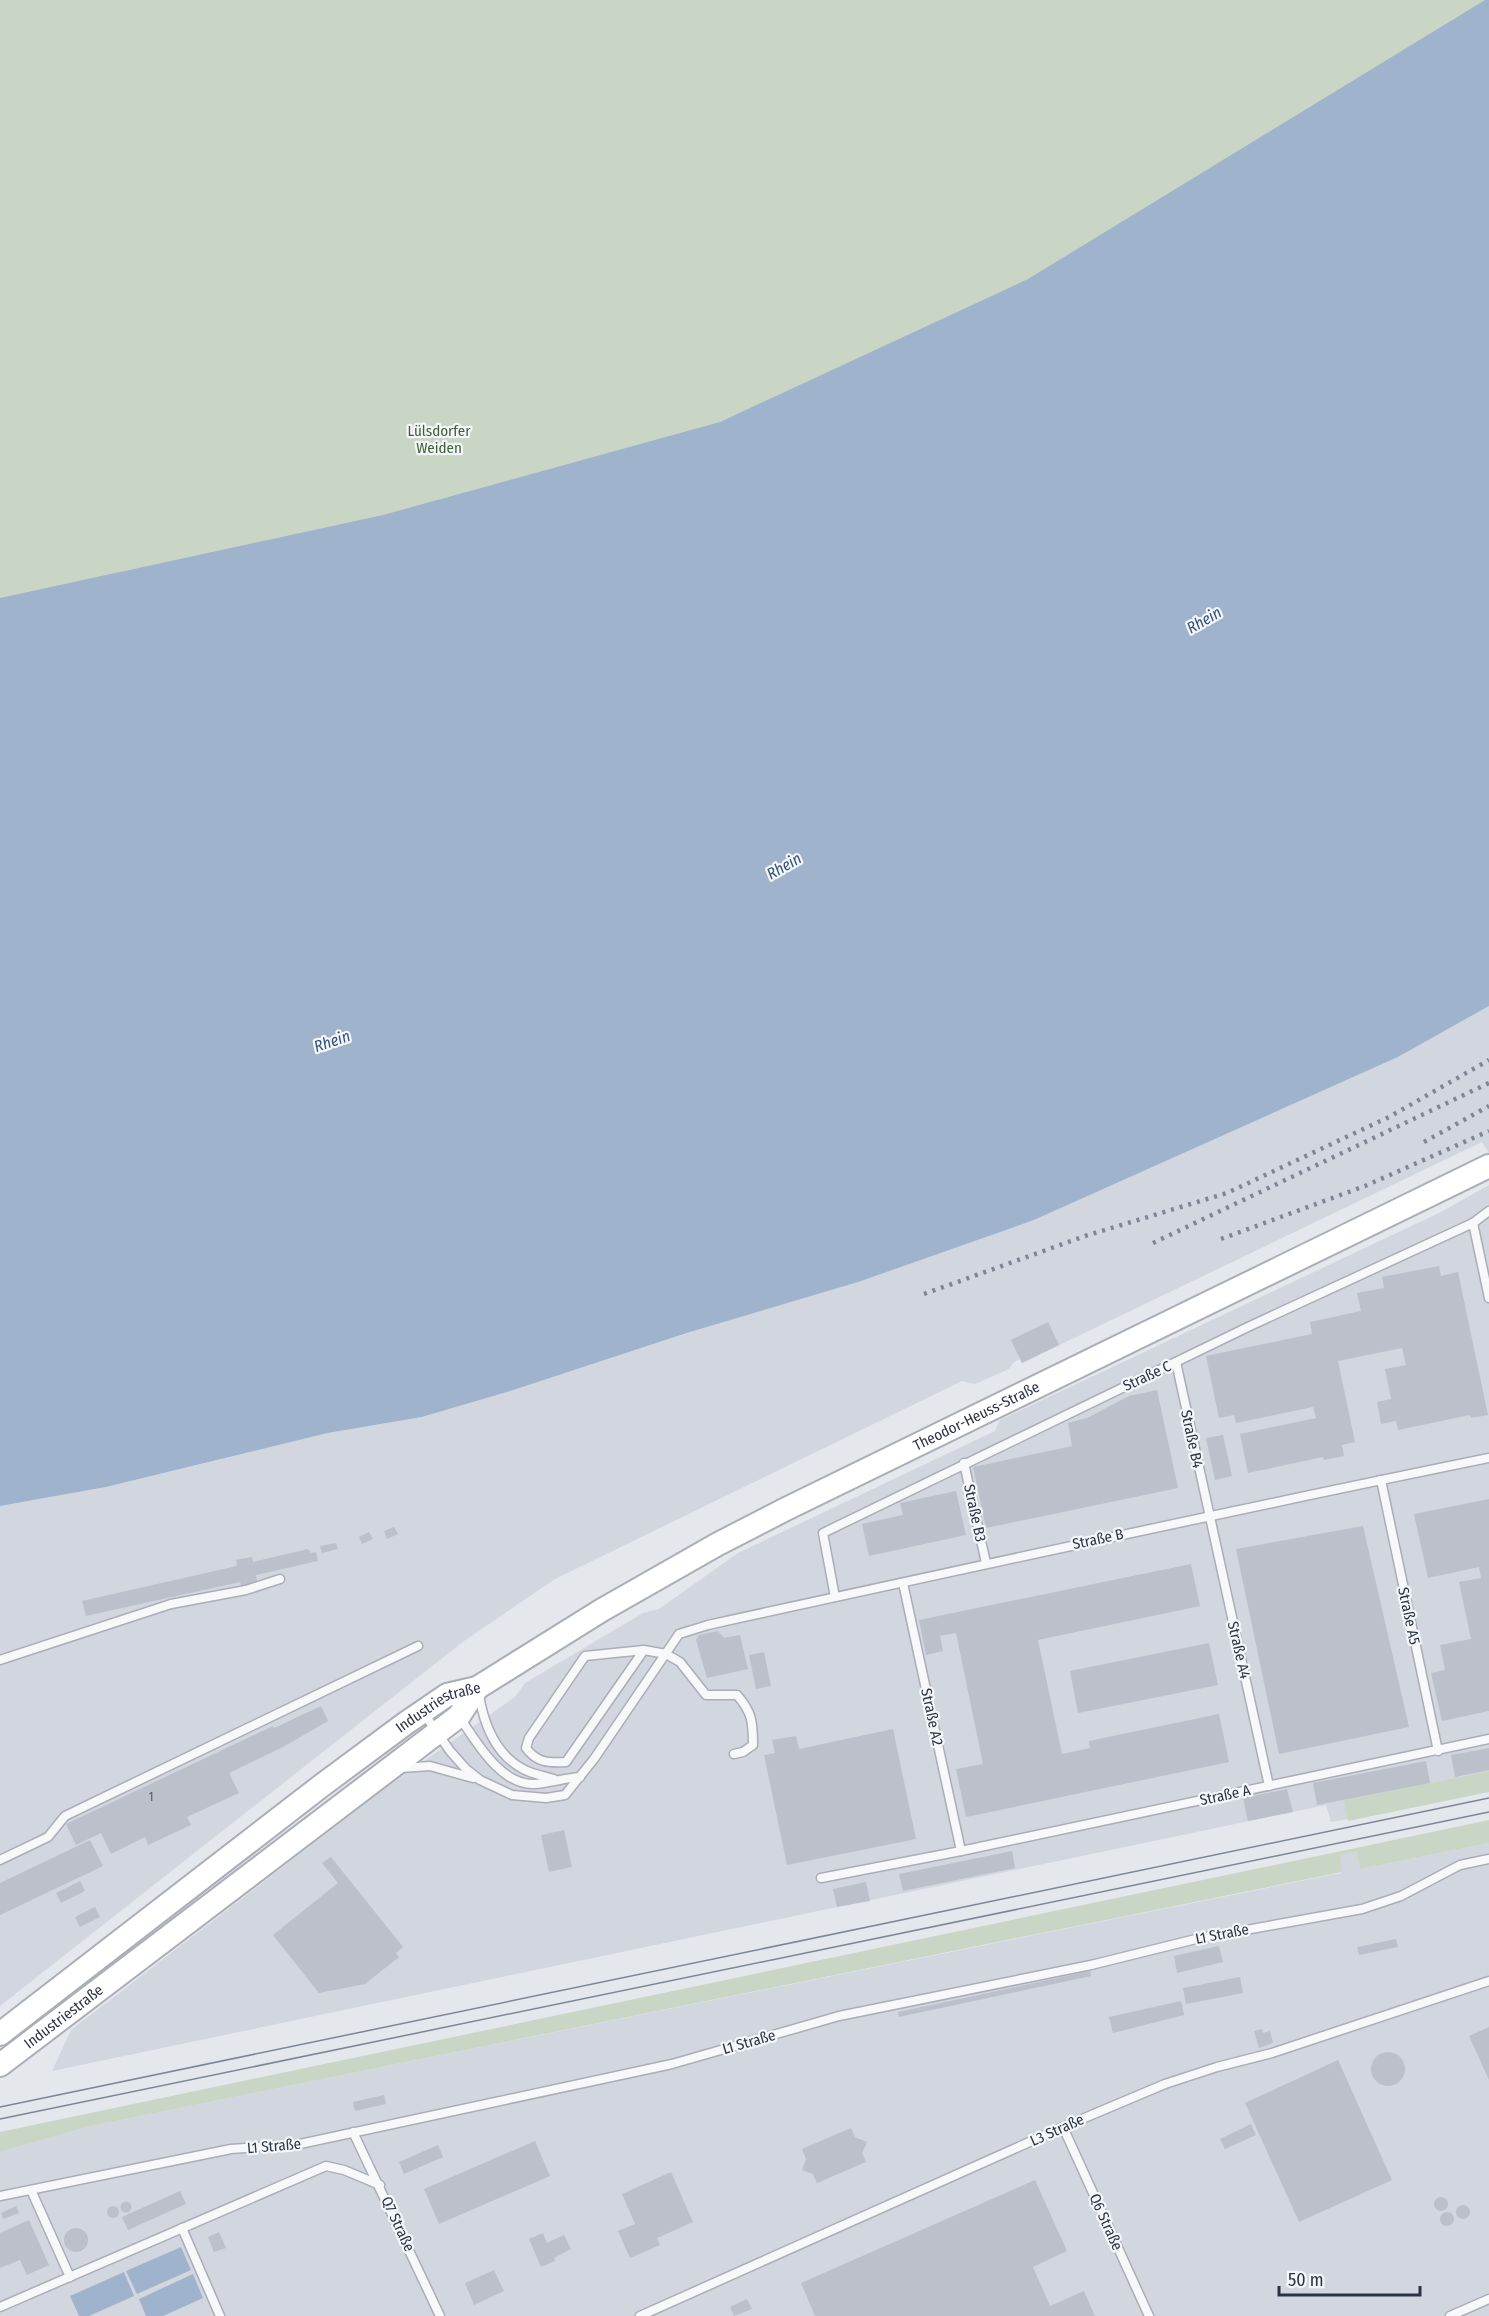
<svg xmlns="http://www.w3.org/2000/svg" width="1489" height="2316" viewBox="0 0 1489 2316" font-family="'Fira Sans Condensed',sans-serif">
  <rect width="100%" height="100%" fill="#e4e7ec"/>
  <!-- built -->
  <g fill="#d2d6de">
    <polygon points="1489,1006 1489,1153 1482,1142 1022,1363 1020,1359 1014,1362 1009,1369 975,1384 962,1381 555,1579 464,1641 0,2006 0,1506 106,1487 328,1433 422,1417 507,1392 1034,1220 1398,1057"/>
    <polygon points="1489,1185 1489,1771 1345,1800 1348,1819 1331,1822 1326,1805 52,2071 71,2030 387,1787 515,1697 525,1683 643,1613 659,1609 738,1553 995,1431 1000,1420 1439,1213"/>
    <polygon points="1489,1843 1489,2316 0,2316 0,2152 91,2126 1341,1873 1339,1855 1357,1852 1360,1869"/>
  </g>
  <!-- green -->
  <g fill="#c9d6c5">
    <polygon points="0,0 1489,0 0,943"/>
    <polygon points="1489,1771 1489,1792 1348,1821 1344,1800"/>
    <polygon points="1489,1820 1489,1843 1360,1869 1357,1852 1340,1855 1342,1872 91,2126 0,2152 0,2132"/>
  </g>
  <!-- water -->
  <g fill="#9fb4cc">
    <polygon points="1485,0 1489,0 1489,1006 1398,1057 1034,1220 858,1282 690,1332 507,1392 422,1417 328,1433 106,1487 0,1506 0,598 383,515 720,422 1028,279"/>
    <polygon points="181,2247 191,2270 137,2294 126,2271"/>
    <polygon points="124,2272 134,2296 89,2316 79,2316 70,2296"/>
    <polygon points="193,2274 203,2298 163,2316 146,2316 139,2299"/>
  </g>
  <!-- building -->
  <g fill="#bbc0ca">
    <polygon points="1439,1266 1441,1276 1458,1272 1488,1415 1471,1418 1470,1415 1398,1430 1396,1421 1381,1424 1377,1402 1391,1399 1385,1369 1406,1365 1402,1348 1338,1361 1355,1442 1342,1445 1344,1456 1324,1460 1323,1457 1248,1473 1240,1434 1316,1418 1313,1407 1236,1423 1234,1415 1219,1418 1206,1356 1312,1334 1310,1322 1361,1311 1357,1293 1384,1288 1382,1277"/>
    <polygon points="1048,1322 1059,1345 1022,1363 1011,1340"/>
    <polygon points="1157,1390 1178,1488 986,1528 973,1467 1072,1446 1068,1423 1087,1418 1129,1396"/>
    <polygon points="1223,1435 1232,1476 1215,1480 1206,1438"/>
    <polygon points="956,1491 966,1535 869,1556 862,1524 903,1515 900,1503"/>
    <polygon points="1489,1499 1489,1711 1442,1721 1431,1673 1445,1670 1440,1645 1471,1639 1459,1582 1481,1578 1479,1567 1428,1578 1414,1514"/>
    <polygon points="1363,1526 1409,1727 1279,1754 1236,1549"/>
    <polygon points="394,1527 398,1534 387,1539 384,1531"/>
    <polygon points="369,1532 373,1539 362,1544 359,1537"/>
    <polygon points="336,1543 338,1549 322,1553 320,1546"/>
    <polygon points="308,1549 311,1553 316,1552 318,1561 256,1575 258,1585 242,1588 240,1582 86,1616 82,1601 237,1566 236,1560 252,1557 253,1562"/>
    <polygon points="1191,1564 1200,1606 1038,1640 1062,1754 1090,1748 1089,1741 1219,1714 1229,1762 966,1817 956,1769 983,1764 956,1633 940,1636 943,1651 926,1655 919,1620"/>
    <polygon points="718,1631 724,1638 740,1635 748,1669 707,1678 696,1640 699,1635"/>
    <polygon points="1209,1643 1218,1685 1078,1713 1070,1671"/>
    <polygon points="764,1652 771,1686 756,1689 749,1655"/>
    <polygon points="321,1706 328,1721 283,1747 229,1773 239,1793 187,1817 191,1825 148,1845 145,1837 111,1854 101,1833 76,1845 66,1824 273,1726 274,1728"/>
    <polygon points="893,1729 916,1839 787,1865 764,1755 775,1753 772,1740 796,1736 799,1749"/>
    <polygon points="1489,1748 1489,1770 1455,1777 1451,1755"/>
    <polygon points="1426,1761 1430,1783 1317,1805 1313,1783"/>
    <polygon points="1287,1789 1293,1812 1248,1821 1243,1798"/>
    <polygon points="564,1830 572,1867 549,1872 541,1835"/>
    <polygon points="90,1840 103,1866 0,1915 0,1883"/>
    <polygon points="1012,1851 1015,1868 903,1891 899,1874"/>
    <polygon points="331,1857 403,1947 396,1953 399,1957 365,1984 319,1993 273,1935 338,1883 322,1863"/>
    <polygon points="80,1881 85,1891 61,1903 56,1893"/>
    <polygon points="866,1882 870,1901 837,1907 833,1889"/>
    <polygon points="95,1907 100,1917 80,1927 75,1917"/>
    <polygon points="1396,1939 1398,1947 1359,1955 1357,1947"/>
    <polygon points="1219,1946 1223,1962 1177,1973 1174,1956"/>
    <polygon points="1090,1971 1091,1976 899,2017 898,2012"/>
    <polygon points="1240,1977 1243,1993 1186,2004 1183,1988"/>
    <polygon points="1181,2001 1184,2015 1113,2033 1109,2017"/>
    <polygon points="1489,2027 1489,2080 1469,2036"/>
    <polygon points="1262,2029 1263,2033 1270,2031 1273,2043 1259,2048 1254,2031"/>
    <circle cx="1388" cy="2069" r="17"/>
    <polygon points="1338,2060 1392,2180 1299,2222 1245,2103"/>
    <polygon points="384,2095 386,2104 355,2111 353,2102"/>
    <polygon points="1251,2124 1256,2135 1225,2149 1220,2139"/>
    <polygon points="851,2128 855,2137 867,2142 862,2153 866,2162 817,2183 813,2174 802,2170 806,2159 802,2149"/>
    <polygon points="535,2141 550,2176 439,2224 424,2189"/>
    <polygon points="438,2145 443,2157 404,2174 399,2162"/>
    <polygon points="671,2172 693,2222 657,2238 660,2245 630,2258 618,2231 635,2224 622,2194"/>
    <polygon points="1035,2180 1067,2251 1033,2267 1050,2306 1084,2291 1095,2316 815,2316 801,2283"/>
    <polygon points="180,2191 186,2204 128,2230 122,2217"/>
    <circle cx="1441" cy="2204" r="7"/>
    <circle cx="126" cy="2207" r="5.5"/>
    <circle cx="1463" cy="2212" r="7"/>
    <polygon points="16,2206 19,2213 3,2219 1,2213"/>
    <circle cx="113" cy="2212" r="6"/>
    <circle cx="1447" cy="2219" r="7"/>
    <polygon points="29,2220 49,2265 27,2275 20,2260 0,2268 0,2233"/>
    <circle cx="76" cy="2240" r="12"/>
    <polygon points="219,2232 226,2248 214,2252 208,2237"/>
    <polygon points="543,2233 547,2243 564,2235 571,2249 554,2258 555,2261 541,2267 529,2239"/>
    <polygon points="494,2270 504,2291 474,2305 465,2283"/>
    <polygon points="747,2299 752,2309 734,2316 730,2307"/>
  </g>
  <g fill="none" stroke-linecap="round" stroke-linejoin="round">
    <!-- lane casing -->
    <g stroke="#a9aeb7" stroke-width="11">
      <g id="lane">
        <polyline points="1473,1223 1489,1298"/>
        <polyline points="1176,1362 1269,1786"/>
        <polyline points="964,1463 986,1563"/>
        <polyline points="1381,1480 1438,1751"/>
        <polyline points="903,1583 961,1851"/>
        <polyline points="835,1597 823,1533 1250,1326 1473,1223 1489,1211"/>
        <path d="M644,1650L585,1656L529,1738L526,1748C537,1763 549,1763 566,1762L644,1650L666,1654L680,1662L706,1695H737C752,1712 753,1722 753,1745L743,1752L734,1754"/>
        <polyline points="0,1660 171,1604 246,1590 280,1579"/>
        <path d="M479,1695C484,1725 495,1754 523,1769C532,1774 544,1776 554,1779"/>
        <path d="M423,1712L450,1751L466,1769L480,1780L512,1795L546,1798L565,1795L594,1759L679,1634L708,1625C968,1568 1228,1511 1489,1458"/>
        <path d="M460,1718C476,1741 500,1785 534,1784C549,1783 565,1778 580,1777"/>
        <polyline points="401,1768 430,1766 473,1778"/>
        <polyline points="0,1860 48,1837 65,1816 418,1646"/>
        <polyline points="821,1878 961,1851 1489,1739"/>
        <polyline points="1063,2127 1149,2316"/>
        <polyline points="353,2132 440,2316"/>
        <polyline points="31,2190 70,2277"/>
        <polyline points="0,2196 231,2149 300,2144 672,2064 839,2016 1091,1965 1196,1939 1362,1909 1401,1896 1460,1865 1489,1859"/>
        <polyline points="182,2228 220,2316"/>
        <polyline points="0,2307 326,2166 344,2170 380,2185"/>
        <polyline points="640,2316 1063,2127 1165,2084 1217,2067 1272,2053 1489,1981"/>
        <polyline points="1450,2316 1489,2299"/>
      </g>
    </g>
    <!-- secondary casing -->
    <g stroke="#a9aeb7" stroke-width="26">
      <g id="secondary">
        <path id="s1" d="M0,2034L321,1786L406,1723L447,1695L477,1688L602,1610L718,1544L786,1509L1489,1166"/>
        <path id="s2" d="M0,2065L459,1716L477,1688"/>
      </g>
    </g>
    <!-- lane -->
    <use href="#lane" stroke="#f7f8fa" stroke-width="8"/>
    <!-- secondary -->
    <use href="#secondary" stroke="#fff" stroke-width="22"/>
    <!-- tram -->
    <g stroke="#7d8696" stroke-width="1.5">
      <polyline points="0,2107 1489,1798"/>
      <polyline points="0,2119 1489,1812"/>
    </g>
    <!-- rail -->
    <g stroke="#7d8696" stroke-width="4.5" stroke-dasharray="3 6" stroke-linecap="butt">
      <polyline points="1424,1142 1489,1106"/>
      <polyline points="1221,1239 1365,1186 1489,1131"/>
      <polyline points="1153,1243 1489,1083"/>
      <polyline points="924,1294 1085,1236 1227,1193 1389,1117 1489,1060"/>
    </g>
  </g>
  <g text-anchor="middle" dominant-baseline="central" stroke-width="4.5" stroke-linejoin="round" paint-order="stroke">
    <!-- number labels -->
    <g font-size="12" fill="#4f5766">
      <text x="151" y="1797">1</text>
    </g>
    <!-- park labels -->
    <g font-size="15" fill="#3f6138" stroke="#f4f6f9">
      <text x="439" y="431">Lülsdorfer<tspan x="439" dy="17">Weiden</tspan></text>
    </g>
    <!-- street labels -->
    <g font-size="15" fill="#2b3445" stroke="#f4f6f9">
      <text transform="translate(1147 1376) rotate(-25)">Straße C</text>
      <text stroke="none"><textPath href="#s1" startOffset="1161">Theodor-Heuss-Straße</textPath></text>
      <text transform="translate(1192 1439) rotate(78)">Straße B4</text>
      <text transform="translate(975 1513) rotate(78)">Straße B3</text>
      <text transform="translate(1098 1539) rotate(-12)">Straße B</text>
      <text transform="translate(1409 1616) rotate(78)">Straße A5</text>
      <text transform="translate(1239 1650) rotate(77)">Straße A4</text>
      <text stroke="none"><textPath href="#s1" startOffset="548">Industriestraße</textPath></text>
      <text transform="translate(932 1717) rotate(78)">Straße A2</text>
      <text transform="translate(1225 1795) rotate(-12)">Straße A</text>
      <text transform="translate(1222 1934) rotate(-11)">L1 Straße</text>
      <text stroke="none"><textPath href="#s2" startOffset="80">Industriestraße</textPath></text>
      <text transform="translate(749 2042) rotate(-16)">L1 Straße</text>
      <text transform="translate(1057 2130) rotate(-24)">L3 Straße</text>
      <text transform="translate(274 2146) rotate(-5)">L1 Straße</text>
      <text transform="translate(1106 2222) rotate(66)">Q6 Straße</text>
      <text transform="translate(398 2224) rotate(65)">Q7 Straße</text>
    </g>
    <!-- water labels -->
    <g font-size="16" font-style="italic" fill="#34527a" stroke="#f4f6f9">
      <text transform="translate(1204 620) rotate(-30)">Rhein</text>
      <text transform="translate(784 866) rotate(-30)">Rhein</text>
      <text transform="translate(332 1041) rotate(-19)">Rhein</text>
    </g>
  </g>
  <!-- scale -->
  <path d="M1279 2286v9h141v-9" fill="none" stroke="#2b3445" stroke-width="3"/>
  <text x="1288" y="2286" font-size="18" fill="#2b3445" stroke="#f4f6f9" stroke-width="4.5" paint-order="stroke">50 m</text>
</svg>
